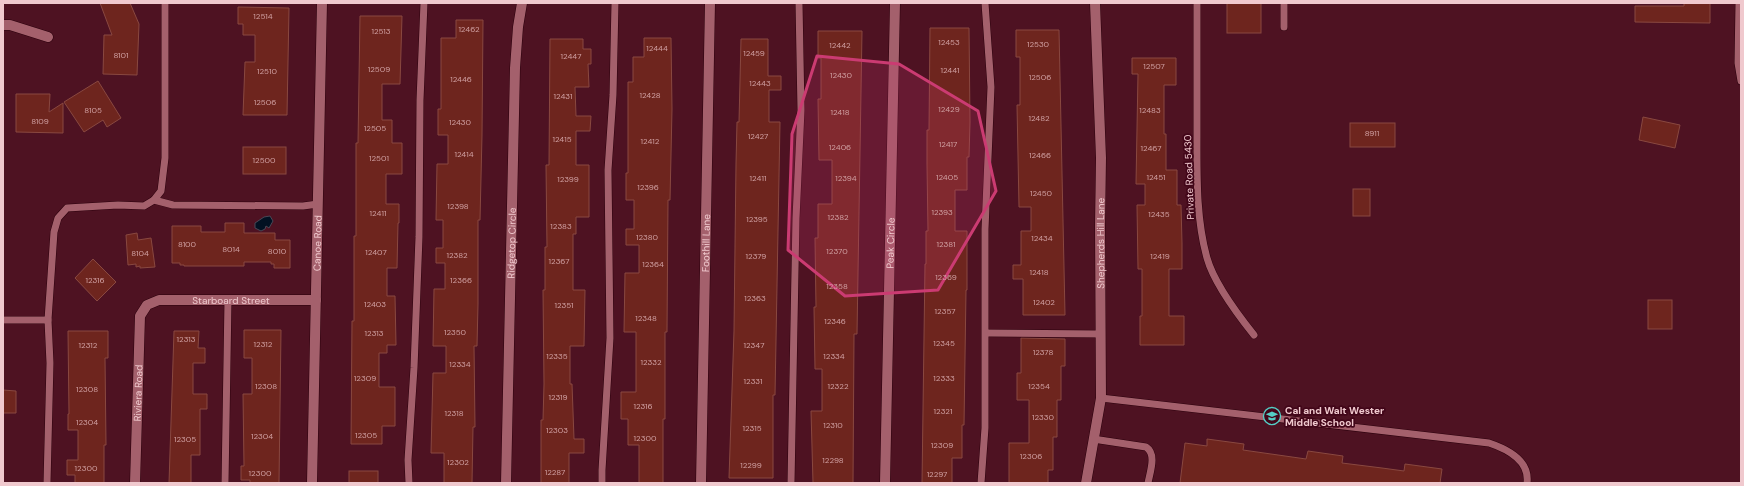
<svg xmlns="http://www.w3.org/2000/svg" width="1744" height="486" viewBox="0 0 1744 486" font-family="'DM Sans',sans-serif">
  <rect width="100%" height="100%" fill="#4e1222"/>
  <!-- water -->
  <polygon fill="#021122" stroke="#494856" points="270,216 273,221 269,228 266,226 265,229 261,231 255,228 255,223 264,217"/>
  <!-- building -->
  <g fill="#6e251e" stroke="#894840">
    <polygon points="100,3 130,3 139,24 137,75 103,74 104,35 112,35"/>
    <rect x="1227" y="3" width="34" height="30"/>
    <polygon points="1684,3 1710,3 1710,23 1635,22 1635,6 1684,6"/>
    <polygon points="238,7 289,8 287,115 243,115 245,62 255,62 255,35 243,35 243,24 238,24"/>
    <polygon points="360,16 402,16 400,84 382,84 382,120 392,120 392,143 402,143 402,174 386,174 386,204 399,204 399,223 398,223 397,268 387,268 387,296 395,296 396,345 387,345 387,353 379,353 379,387 395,387 395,426 382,426 382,444 351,444 352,321 354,321 354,236 356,236 356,143 358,143"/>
    <polygon points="456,20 483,20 482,135 480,220 478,220 478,304 477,346 474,346 475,427 473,427 472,483 444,483 444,453 431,453 433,373 446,373 446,346 433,346 434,289 445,289 445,263 436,263 436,248 443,248 443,220 436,220 437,164 448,164 448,135 438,135 438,109 441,109 441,38 456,38"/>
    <polygon points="930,28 969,28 970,122 969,157 967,157 967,190 955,190 955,231 967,231 967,290 966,290 964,425 962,425 962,458 952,458 952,483 922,483 925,264 926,264 926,231 928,231 927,164 927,130 929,130"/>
    <polygon points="1016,30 1059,30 1065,315 1023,315 1023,279 1013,279 1013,265 1021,265 1021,231 1031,231 1031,207 1019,207 1017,105 1020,105 1020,57 1016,57"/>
    <polygon points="818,31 862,31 857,334 854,334 853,483 813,483 811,411 822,411 822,369 815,369 814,307 816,307 815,238 818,238 818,204 832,204 832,160 819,160 818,99 821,99 821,58 818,58"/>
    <polygon points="644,38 671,38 672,109 670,200 668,200 667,332 665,332 665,419 663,419 663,483 639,483 639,445 628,445 628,419 621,419 621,392 636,392 636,332 624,332 625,273 639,273 639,245 626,245 626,229 634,229 634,200 626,200 626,173 628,173 628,82 633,82 633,57 644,57"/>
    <polygon points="550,39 583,39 583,49 591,49 591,64 588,64 589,87 575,87 576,116 591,116 590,131 576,131 576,165 589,165 589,217 576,217 576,234 573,234 573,290 585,290 584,346 570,346 570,384 572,384 574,439 584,439 584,453 569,453 569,483 541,483 541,420 543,420 544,384 543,290 545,290 545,247 547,247 546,165 549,165"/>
    <polygon points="741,39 768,39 768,76 781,76 781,90 769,90 769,122 780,122 775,395 773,395 773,478 729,478 734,331 736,164 737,122 739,122"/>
    <polygon points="1132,58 1176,58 1176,85 1164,85 1164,134 1166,134 1166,170 1177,170 1177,205 1181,205 1182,243 1182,269 1169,269 1169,316 1184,316 1184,345 1140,345 1140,316 1142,316 1142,269 1138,269 1137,205 1145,205 1145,184 1136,184 1138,74 1132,74"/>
    <polygon points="98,81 121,118 107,127 103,120 84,132 64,102"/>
    <polygon points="16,94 50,94 49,112 63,103 63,133 16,132"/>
    <polygon points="1643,117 1680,125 1675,148 1639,140"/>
    <rect x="1350" y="123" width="45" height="24"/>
    <rect x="243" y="147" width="43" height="27"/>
    <rect x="1353" y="189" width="17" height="27"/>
    <polygon points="225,223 244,223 244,233 275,233 275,240 290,240 290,268 274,268 274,264 271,264 271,262 244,262 244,266 184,266 184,265 180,265 180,263 172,263 172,226 201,226 201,232 225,232"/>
    <polygon points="137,233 138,240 151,238 155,267 140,268 140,266 136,267 136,264 128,265 126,235"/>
    <polygon points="93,259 116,282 97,301 75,278"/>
    <rect x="1648" y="300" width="24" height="29"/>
    <polygon points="244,330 281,330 279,483 250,483 250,480 241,480 241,466 244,466 243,394 252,394 252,358 244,358"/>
    <polygon points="68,331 108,331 108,358 105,358 106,445 104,445 104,483 75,483 75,475 67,475 67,460 78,460 78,430 68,430 68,414 69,414"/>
    <polygon points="174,331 199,331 198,348 205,348 205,363 193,363 193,394 207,394 207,409 200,409 200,455 191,455 191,483 169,483"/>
    <polygon points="1021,338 1065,339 1065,366 1061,366 1061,400 1057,400 1057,437 1053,437 1053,470 1048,470 1048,483 1009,483 1009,443 1029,443 1029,400 1017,400 1017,373 1021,373"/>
    <polygon points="3,390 16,391 16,413 3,413"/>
    <polygon points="1207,439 1244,444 1243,450 1306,459 1308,451 1343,456 1342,463 1382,468 1404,471 1405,464 1442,469 1440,483 1180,483 1185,443 1207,446"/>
    <rect x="349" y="471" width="29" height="12"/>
  </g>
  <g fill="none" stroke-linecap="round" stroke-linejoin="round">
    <!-- service casing -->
    <g stroke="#2c010d" stroke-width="8">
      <g id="service">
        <path d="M1197,3C1197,48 1197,92 1197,137C1197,177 1196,218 1207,258C1214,283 1238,315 1254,335"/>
        <polyline points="1284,3 1284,27"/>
        <polyline points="1739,3 1738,63 1741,81"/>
        <polyline points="154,200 173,205 303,206 318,204"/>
        <polyline points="3,320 48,320"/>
        <polyline points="986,333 1101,334"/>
        <path d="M1101,398L1489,443C1507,449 1530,460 1527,483"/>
        <path d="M1093,439L1146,447C1157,454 1150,472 1148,483"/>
        <polyline points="47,483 50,363 48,320 54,232 58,218 67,208 118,205 144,206 154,200 161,191 165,158 165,3"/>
        <polyline points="225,483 228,300"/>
        <polyline points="409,483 408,460 414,368 419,237 420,100 424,3"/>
        <polyline points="602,483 602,470 610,338 608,170 613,95 615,3"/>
        <polyline points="791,483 796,218 801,110 799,3"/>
        <polyline points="981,483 985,428 985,229 991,87 985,3"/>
      </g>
    </g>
    <!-- minor casing -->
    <g stroke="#2c010d" stroke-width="11">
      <g id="minor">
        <polyline points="3,25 10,25 48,37"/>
        <path id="s1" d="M135,483L140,316L147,305L159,300H316"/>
        <path id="s2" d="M506,483L515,68L518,27L522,3"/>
        <path id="s3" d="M701,483L710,3"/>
        <path id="s4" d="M885,483L895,3"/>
        <path id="s5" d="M1086,483L1101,398L1100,226L1101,158L1095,3"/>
      </g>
    </g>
    <!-- tertiary casing -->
    <g stroke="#2c010d" stroke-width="11">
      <g id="tertiary">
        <path id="s6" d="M312,483L322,3"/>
      </g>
    </g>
    <!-- service -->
    <use href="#service" stroke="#a4606c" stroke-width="7"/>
    <!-- minor -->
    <use href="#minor" stroke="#a4606c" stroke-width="10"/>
    <!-- tertiary -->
    <use href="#tertiary" stroke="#a4606c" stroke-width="10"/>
  </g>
  <!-- marked area -->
  <path fill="#cb3b72" fill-opacity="0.2" stroke="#cb3b72" stroke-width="3" stroke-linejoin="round" d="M817,56L899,64L978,111L996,191L938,290L845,296L788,250L792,134Z"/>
  <!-- icons -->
  <defs>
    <g id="school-ring" transform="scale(0.9)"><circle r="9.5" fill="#420619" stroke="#55cec5" stroke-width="1.5"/><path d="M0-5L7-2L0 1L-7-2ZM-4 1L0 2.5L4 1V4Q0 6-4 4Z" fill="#55cec5"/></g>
  </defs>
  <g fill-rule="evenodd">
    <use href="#school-ring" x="1272" y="416"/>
  </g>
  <g text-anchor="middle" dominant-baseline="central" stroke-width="3.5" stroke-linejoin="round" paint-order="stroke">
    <!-- number labels -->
    <g font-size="8" fill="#d0a0a2">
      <text x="263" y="16">12514</text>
      <text x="469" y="29">12462</text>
      <text x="381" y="31">12513</text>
      <text x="949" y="42">12453</text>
      <text x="1038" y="44">12530</text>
      <text x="840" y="45">12442</text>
      <text x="657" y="48">12444</text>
      <text x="754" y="53">12459</text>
      <text x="121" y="55">8101</text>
      <text x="571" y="56">12447</text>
      <text x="1154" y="66">12507</text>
      <text x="379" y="69">12509</text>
      <text x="950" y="70">12441</text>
      <text x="267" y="71">12510</text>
      <text x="841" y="75">12430</text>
      <text x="1040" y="77">12506</text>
      <text x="461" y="79">12446</text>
      <text x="760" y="83">12443</text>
      <text x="650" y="95">12428</text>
      <text x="563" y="96">12431</text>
      <text x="265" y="102">12506</text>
      <text x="949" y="109">12429</text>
      <text x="93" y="110">8105</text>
      <text x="1150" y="110">12483</text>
      <text x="840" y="112">12418</text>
      <text x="1039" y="118">12482</text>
      <text x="40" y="121">8109</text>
      <text x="460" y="122">12430</text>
      <text x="375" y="128">12505</text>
      <text x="1372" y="133">8911</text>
      <text x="758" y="136">12427</text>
      <text x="562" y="139">12415</text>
      <text x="650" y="141">12412</text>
      <text x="948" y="144">12417</text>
      <text x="840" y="147">12406</text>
      <text x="1151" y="148">12467</text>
      <text x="464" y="154">12414</text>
      <text x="1040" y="155">12466</text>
      <text x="379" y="158">12501</text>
      <text x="264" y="160">12500</text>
      <text x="947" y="177">12405</text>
      <text x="1156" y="177">12451</text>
      <text x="758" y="178">12411</text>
      <text x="846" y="178">12394</text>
      <text x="568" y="179">12399</text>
      <text x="648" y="187">12396</text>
      <text x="1041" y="193">12450</text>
      <text x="458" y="206">12398</text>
      <text x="942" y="212">12393</text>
      <text x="378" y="213">12411</text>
      <text x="1159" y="214">12435</text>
      <text x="838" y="217">12382</text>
      <text x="757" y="219">12395</text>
      <text x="561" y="226">12383</text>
      <text x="647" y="237">12380</text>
      <text x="1042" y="238">12434</text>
      <text x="187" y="244">8100</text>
      <text x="946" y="244">12381</text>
      <text x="231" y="249">8014</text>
      <text x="277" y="251">8010</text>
      <text x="837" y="251">12370</text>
      <text x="376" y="252">12407</text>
      <text x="140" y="253">8104</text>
      <text x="457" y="255">12382</text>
      <text x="756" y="256">12379</text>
      <text x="1160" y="256">12419</text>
      <text x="559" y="261">12367</text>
      <text x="653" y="264">12364</text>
      <text x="1039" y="272">12418</text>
      <text x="946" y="277">12369</text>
      <text x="95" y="280">12316</text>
      <text x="461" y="280">12366</text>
      <text x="837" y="286">12358</text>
      <text x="755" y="298">12363</text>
      <text x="1044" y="302">12402</text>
      <text x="375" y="304">12403</text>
      <text x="564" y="305">12351</text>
      <text x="945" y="311">12357</text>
      <text x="646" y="318">12348</text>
      <text x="835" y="321">12346</text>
      <text x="455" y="332">12350</text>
      <text x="374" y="333">12313</text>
      <text x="186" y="339">12313</text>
      <text x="944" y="343">12345</text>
      <text x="263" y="344">12312</text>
      <text x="88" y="345">12312</text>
      <text x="754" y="345">12347</text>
      <text x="1043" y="352">12378</text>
      <text x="557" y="356">12335</text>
      <text x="834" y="356">12334</text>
      <text x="651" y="362">12332</text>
      <text x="460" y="364">12334</text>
      <text x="365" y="378">12309</text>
      <text x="944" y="378">12333</text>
      <text x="753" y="381">12331</text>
      <text x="266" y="386">12308</text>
      <text x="838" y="386">12322</text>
      <text x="1039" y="386">12354</text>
      <text x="87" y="389">12308</text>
      <text x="558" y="397">12319</text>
      <text x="643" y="406">12316</text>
      <text x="943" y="411">12321</text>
      <text x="454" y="413">12318</text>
      <text x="1043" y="417">12330</text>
      <text x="87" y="422">12304</text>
      <text x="833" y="425">12310</text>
      <text x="752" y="428">12315</text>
      <text x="557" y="430">12303</text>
      <text x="366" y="435">12305</text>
      <text x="262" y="436">12304</text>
      <text x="645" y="438">12300</text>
      <text x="185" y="439">12305</text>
      <text x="942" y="445">12309</text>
      <text x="1031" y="456">12306</text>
      <text x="833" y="460">12298</text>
      <text x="458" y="462">12302</text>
      <text x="751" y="465">12299</text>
      <text x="86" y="468">12300</text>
      <text x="555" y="472">12287</text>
      <text x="260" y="473">12300</text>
      <text x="937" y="474">12297</text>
    </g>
    <!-- street labels -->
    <g font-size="10" fill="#f0c9ce" stroke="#420619">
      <text transform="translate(1189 177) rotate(-92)">Private Road 5430</text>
      <text stroke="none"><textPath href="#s6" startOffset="240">Canoe Road</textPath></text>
      <text stroke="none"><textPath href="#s2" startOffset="240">Ridgetop Circle</textPath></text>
      <text stroke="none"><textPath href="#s3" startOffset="240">Foothill Lane</textPath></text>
      <text stroke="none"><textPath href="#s4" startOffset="240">Peak Circle</textPath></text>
      <text stroke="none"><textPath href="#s5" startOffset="241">Shepherds Hill Lane</textPath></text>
      <text stroke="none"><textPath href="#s1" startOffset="265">Starboard Street</textPath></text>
      <text stroke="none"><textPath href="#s1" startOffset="90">Riviera Road</textPath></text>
    </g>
    <!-- poi labels -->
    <g font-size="10" font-weight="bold" fill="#f0c9ce" stroke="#420619" text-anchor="start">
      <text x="1285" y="410">Cal and Walt Wester<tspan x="1285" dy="12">Middle School</tspan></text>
    </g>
  </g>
  <!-- border -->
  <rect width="1744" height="486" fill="none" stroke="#f0c9ce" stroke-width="8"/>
</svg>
